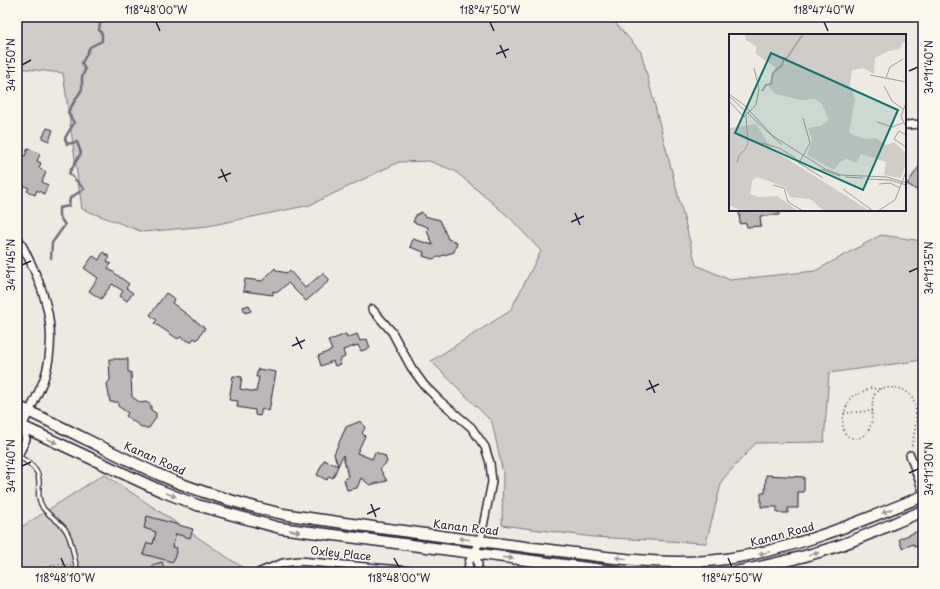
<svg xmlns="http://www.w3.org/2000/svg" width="940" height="589" viewBox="0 0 940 589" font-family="'Playpen Sans',sans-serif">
  <rect width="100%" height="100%" fill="#eeeae2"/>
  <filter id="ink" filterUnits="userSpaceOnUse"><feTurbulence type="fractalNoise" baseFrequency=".025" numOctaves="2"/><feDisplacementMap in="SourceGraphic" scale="8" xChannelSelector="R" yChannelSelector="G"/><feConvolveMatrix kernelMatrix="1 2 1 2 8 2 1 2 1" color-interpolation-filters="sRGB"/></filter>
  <g filter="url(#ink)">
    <!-- green -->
    <g fill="#d0cdc9" stroke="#797882">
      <polygon points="17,17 610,17 641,52 696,265 730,280 815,271 881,235 923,241 923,360 829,373 824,442 756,443 722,480 706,543 593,537 502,525 503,473 492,422 431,361 510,311 541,251 510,218 455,171 429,161 399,162 310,205 208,226 143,232 82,209 63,73 17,68"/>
      <polygon points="104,474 249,572 17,572 17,530"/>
    </g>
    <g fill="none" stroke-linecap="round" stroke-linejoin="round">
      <!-- stream -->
      <polyline stroke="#716f7c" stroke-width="2.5" points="51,258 52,243 65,225 59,216 59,208 69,206 70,198 84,189 69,173 81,153 77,142 67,144 65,138 74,123 68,112 82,89 82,77 85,70 82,63 90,47 102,41 102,34 99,30 101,17"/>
    </g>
    <!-- building -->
    <g fill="#bcb8b8" stroke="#22223b">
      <polygon points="47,128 53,130 49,141 42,138"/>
      <polygon points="28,148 40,154 37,161 41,163 39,168 46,172 42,182 48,185 44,194 37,190 35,195 27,191 29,188 17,183 17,152 25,156"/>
      <polygon points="923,161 923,194 907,184"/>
      <polygon points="739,210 779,210 779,215 760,216 761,226 747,227 746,223 740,224"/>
      <polygon points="422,212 424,216 440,220 448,239 457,242 454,252 432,259 423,256 424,252 410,247 413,239 433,245 427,231 428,227 413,222 416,215"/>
      <polygon points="103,252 110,257 107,261 111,264 108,268 129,284 126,288 133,293 127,301 120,296 123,291 112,284 101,299 89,291 98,278 84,268 93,256 99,260"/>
      <polygon points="275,268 277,271 288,273 290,271 305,288 323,273 330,280 306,301 288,283 278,292 273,291 273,295 243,291 245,279 262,281"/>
      <polygon points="166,293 175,299 172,303 205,328 197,340 194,338 191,342 180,337 178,339 154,323 157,320 150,315"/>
      <polygon points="249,305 251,311 245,313 243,307"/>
      <polygon points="346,334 347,338 357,334 360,341 367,339 370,348 361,351 358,345 343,350 345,357 339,360 341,364 335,366 333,361 321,366 318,356 332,350 328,341"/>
      <polygon points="109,359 128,359 128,372 131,372 132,397 141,403 146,402 151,405 151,410 156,413 156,418 149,428 143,428 126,416 128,413 118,406 118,402 110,402 107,384 110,380"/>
      <polygon points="258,369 276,372 269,411 262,409 260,416 255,415 255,410 237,407 238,401 229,400 233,376 242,377 240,389 256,392 259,377 256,377"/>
      <polygon points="361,421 365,428 362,433 365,436 357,453 372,459 375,452 385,456 387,462 380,469 387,481 370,485 361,478 357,488 347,490 344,479 348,477 343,455 338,466 334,454 346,427"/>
      <polygon points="324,460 338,466 333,478 329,476 327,480 317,475"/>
      <polygon points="766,475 804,477 804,492 798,492 798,508 788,508 788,513 777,513 777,507 761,507 761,493 765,493"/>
      <polygon points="147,516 193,529 190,538 176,534 172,547 177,548 173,562 143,554 147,543 153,544 156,532 144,528"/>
      <polygon points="923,529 923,544 915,547 914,544 902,548 899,539"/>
      <polygon points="162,562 165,572 154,572 152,565"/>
    </g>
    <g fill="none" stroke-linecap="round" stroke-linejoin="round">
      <!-- lane casing -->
      <g stroke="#22223b" stroke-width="6">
        <path id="lane" d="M18,456C54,476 30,487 43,508C49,516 59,521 65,529C73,540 73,556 77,568L80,572"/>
      </g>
      <!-- street casing -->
      <g stroke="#22223b" stroke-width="10">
        <g id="street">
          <polyline points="905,125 923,124"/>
          <path d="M17,236C42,281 61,327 44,379C38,395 29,411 22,427L26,439L17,458"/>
          <polyline points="372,309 392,332 411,367 424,385 440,401 471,427 485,447 490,463 492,482 480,541 469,562 468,572"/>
          <polyline points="910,455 923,491"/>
          <polyline points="474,553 478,563 477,572"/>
          <polyline points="260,572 283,563 299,561 422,572"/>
        </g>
      </g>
      <!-- secondary casing -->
      <g stroke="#22223b" stroke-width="13">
        <g id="secondary">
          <path d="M17,406C65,428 112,453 160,475C200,493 241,504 283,514C366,527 450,537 533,548C597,555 662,568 726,559C796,549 859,522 923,496"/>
          <polyline points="17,424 159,490 197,505 280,528 619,572"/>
          <path d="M735,572C771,565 806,557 841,545C869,535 896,522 923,511"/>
        </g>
      </g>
      <!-- path -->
      <g stroke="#22223b" stroke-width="1.5" stroke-dasharray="1 3" stroke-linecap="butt">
        <path d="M879,389L871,388L851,397C845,407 835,435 853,438C856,439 861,438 864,435C875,426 871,412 873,399C873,396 876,392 879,389C923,380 919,417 911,448"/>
        <polyline points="844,413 873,411"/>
        <path d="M36,572C51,567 54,561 71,566"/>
      </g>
      <!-- lane -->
      <use href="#lane" stroke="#fbf7ec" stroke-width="3.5"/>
      <!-- street -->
      <use href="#street" stroke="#fbf7ec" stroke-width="7"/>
      <!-- secondary -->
      <use href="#secondary" stroke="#fbf7ec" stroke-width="10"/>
    </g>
    <!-- one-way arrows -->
    <defs><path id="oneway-solid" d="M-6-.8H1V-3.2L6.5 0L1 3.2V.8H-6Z"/></defs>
    <g fill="#99979c">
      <use href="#oneway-solid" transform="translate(52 441) rotate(25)"/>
      <use href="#oneway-solid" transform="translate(171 495) rotate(21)"/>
      <use href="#oneway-solid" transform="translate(887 511) rotate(158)"/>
      <use href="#oneway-solid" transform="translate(295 531) rotate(8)"/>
      <use href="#oneway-solid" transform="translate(464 539) rotate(-173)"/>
      <use href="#oneway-solid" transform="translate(764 553) rotate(168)"/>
      <use href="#oneway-solid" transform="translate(814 554) rotate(-18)"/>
      <use href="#oneway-solid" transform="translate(508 558) rotate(7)"/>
      <use href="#oneway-solid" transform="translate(621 558) rotate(-173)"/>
    </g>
  </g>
  <!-- ticks -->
  <path fill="none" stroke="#22223b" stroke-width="1.5" d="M156,22L160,31M490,22L494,31M824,22L828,31M500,45L506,58M496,54L509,49M22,65L31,60M909,71L918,67M221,169L227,182M218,178L231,173M575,213L580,225M571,222L584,216M22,265L31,261M909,272L918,268M296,337L302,349M292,346L305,340M649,380L655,393M646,390L659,384M22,466L31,462M909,473L918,469M371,504L376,517M367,514L380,508M61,558L65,567M394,558L399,567M728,558L732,567"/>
  <g text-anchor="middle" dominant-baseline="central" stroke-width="3" stroke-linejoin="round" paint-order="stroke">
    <!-- street labels -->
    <g font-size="11" fill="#22223b" stroke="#fbf7ec">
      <text transform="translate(155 458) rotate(24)">Kanan Road</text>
      <text transform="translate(466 527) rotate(7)">Kanan Road</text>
      <text transform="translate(782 534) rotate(-15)">Kanan Road</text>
      <text transform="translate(341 553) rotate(6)">Oxley Place</text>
    </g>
  </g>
  <!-- overview -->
  <g transform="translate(729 34)">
    <rect width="177" height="177" fill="#eeeae2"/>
    <path d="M16,0H177V8L173,9L171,15L160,17L146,24L145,40L135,34L123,36L121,50L126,65L120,98L124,101L136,105L147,104L157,111L165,108L176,118L177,129L172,144L155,141L157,128L132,120L127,129L118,125L111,128L105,136L78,121L83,106L79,94L92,92L100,86L93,70L86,65L72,66L47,60L40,53L46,33L27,20V12L17,6ZM27,90L44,116L141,177H95L81,165L61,163L56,153L28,143L23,147L21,160L31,163L48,162L69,177H13L2,172L0,170V94Z" fill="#d0cdc9"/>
    <path fill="none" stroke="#a6a3a7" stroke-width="2" d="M33,57L37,51L42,50L44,39L53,31L55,24H58L74,0"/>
    <path fill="none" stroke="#9c9a9f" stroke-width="1" d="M141,41L177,48M157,44L161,33L174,25M155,52L163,67L174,75M0,60L15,71L44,102L96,135L112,141L158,143L177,149M0,62L53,111M0,67L15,83L27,71L30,55L25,34M177,69L172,82L177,93M74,84L81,109L70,129L94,144M148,88L163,93L174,89M177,101L170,97L165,105L177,113M33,109L50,114L65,123L70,129M8,129L10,121L16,116L19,109L17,82M92,135L111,142M116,143L134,144M140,145L161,146L177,151M150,150L161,149L171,154M44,151L55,154L59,168L74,177M114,155L144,177M149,177L166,166L177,138"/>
    <path fill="#0f766e" fill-opacity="0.15" stroke="#0f766e" stroke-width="2" d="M42,19L169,76L134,156L6,99Z"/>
    <rect width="177" height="177" fill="none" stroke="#22223b" stroke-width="2"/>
  </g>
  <!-- margin -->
  <rect width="940" height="589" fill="none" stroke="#fbf7ec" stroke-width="44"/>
  <rect x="22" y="22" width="896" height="545" fill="none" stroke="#22223b" stroke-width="1.5"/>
  <g font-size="10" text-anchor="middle" fill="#22223b">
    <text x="156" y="14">118°48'00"W</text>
    <text x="490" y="14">118°47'50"W</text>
    <text x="824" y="14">118°47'40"W</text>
    <text transform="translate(11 65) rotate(-90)" y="4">34°11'50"N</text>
    <text transform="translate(929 67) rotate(-90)" y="4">34°11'40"N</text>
    <text transform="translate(11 265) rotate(-90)" y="4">34°11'45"N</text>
    <text transform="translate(929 268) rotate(-90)" y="4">34°11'35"N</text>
    <text transform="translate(11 466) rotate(-90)" y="4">34°11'40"N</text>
    <text transform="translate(929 469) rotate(-90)" y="4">34°11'30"N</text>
    <text x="65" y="582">118°48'10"W</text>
    <text x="399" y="582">118°48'00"W</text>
    <text x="732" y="582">118°47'50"W</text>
  </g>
</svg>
